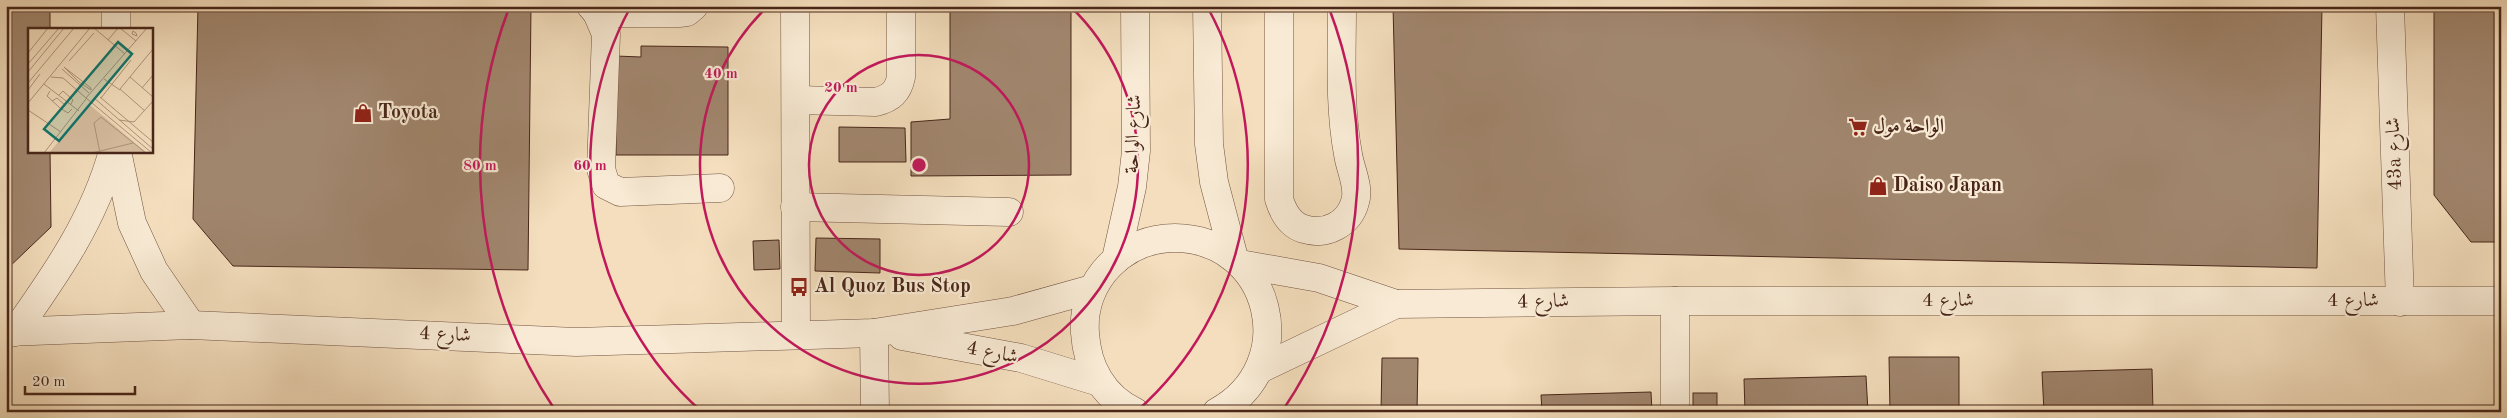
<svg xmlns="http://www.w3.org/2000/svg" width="2507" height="418" viewBox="0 0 2507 418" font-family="'Old Standard TT',Amiri,serif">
  <rect width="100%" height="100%" fill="#f4debd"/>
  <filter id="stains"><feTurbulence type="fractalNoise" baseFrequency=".004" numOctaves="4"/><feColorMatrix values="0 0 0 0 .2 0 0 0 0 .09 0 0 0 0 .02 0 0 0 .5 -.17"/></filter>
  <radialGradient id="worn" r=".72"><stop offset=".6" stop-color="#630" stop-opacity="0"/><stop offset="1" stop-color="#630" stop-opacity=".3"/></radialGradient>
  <!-- building -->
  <g fill="#a1866e" stroke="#482619">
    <polygon points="6,6 50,6 50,29 29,29 29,151 50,151 51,227 6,270"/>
    <polygon points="198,6 531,6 528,270 233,266 193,219"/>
    <polygon points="950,6 1071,6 1071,175 911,176 911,122 950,119"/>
    <polygon points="1393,6 2322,6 2317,268 1399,249"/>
    <polygon points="2434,6 2501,6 2501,242 2471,242 2434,195"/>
    <polygon points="641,46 728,47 728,155 616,155 616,56 641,57"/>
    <polygon points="839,127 905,128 906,162 839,162"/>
    <polygon points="816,238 880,239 880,273 815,271"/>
    <polygon points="779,240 780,269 754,270 753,241"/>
    <polygon points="1889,357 1959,357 1959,412 1890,412"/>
    <polygon points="1382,358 1418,358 1417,412 1381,412"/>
    <polygon points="2152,369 2153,412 2044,412 2042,372"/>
    <polygon points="1866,376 1868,412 1745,412 1744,379"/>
    <polygon points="1651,392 1652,412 1542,412 1541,395"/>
    <rect x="1693" y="393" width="24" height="19"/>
    <rect x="1453" y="408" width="46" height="4"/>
  </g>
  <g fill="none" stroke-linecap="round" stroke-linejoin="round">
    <!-- minor casing -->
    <g stroke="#735442" stroke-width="29">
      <g id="minor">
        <polyline points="591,6 597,13 606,34 601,169 606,185 620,192 720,188"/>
        <polyline points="795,6 796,335"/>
        <polyline points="1207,6 1209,144 1214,182 1234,258"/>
        <path d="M1279,6V199C1283,212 1290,225 1304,229C1326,236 1349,224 1355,202C1360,187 1350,169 1348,154C1339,106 1342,55 1342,6"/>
        <polyline points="2390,6 2400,302"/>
        <polyline points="597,13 679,13 687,12 694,6"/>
        <polyline points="116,29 116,6"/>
        <path d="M796,100L876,102C891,98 898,92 901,77V6"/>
        <polyline points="117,151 132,223 154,271 191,325"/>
        <polyline points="795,207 1009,212"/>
        <polyline points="1116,259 1132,187 1136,151 1135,6"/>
        <polyline points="1240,264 1319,278 1396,304"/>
        <polyline points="1675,301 1675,412"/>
        <polyline points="6,332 191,325 576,342 874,333 1013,311 1092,289"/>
        <path d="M15,332C56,274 94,220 113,151"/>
        <polyline points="874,333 875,412"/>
        <polyline points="902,336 1021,358 1099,382"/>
        <polyline points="1260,369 1396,304 1675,301 2501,301"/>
        <path d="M1135,412C1103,397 1087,367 1085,333C1083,308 1092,283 1110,265C1128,247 1151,238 1175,238C1272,239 1303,365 1217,412"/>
      </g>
    </g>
    <!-- minor -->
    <use href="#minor" stroke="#f8ead4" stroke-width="28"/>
  </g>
  <!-- distance rings -->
  <g fill="none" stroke="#c2185b" stroke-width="2.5">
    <circle cx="919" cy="165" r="110"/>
    <path d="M1071 7A219 219 0 1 1 767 7"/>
    <path d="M701 411A329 329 0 0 1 630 8M1208 8A329 329 0 0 1 1137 411"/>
    <path d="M555 410A439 439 0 0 1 509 8M1329 8A439 439 0 0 1 1283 410"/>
  </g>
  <!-- icons -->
  <defs>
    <g id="shop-bare" transform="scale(1.5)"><path d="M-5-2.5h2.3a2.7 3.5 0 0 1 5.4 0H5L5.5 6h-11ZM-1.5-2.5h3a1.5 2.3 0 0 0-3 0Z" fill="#8f2418" stroke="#f8ead4" stroke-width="2.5" paint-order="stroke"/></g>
    <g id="supermarket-bare" transform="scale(1.5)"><path d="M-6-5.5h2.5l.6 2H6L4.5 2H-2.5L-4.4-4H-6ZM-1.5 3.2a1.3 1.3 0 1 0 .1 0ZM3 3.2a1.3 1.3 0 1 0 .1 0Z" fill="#8f2418" stroke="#f8ead4" stroke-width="2.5" paint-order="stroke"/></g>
    <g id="bus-bare" transform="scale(1.5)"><path d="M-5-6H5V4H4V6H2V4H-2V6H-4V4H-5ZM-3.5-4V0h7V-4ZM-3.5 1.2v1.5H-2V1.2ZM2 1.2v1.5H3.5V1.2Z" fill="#8f2418" stroke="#f8ead4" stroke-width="2.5" paint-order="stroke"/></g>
  </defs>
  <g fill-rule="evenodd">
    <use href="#shop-bare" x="363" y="113"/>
    <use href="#supermarket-bare" x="1858" y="127"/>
    <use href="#shop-bare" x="1878" y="186"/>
    <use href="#bus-bare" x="799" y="287"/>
  </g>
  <g text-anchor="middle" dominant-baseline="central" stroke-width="4.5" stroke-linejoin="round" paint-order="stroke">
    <!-- poi labels -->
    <g font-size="20" font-weight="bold" fill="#482619" stroke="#f8ead4" text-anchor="start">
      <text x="378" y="113">Toyota</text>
      <text x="1873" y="127">الواحة مول</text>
      <text x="1893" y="186">Daiso Japan</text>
      <text x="814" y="287">Al Quoz Bus Stop</text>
    </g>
    <!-- street labels -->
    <g font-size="20" fill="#482619" stroke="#f8ead4">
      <text transform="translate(1134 134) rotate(-88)">شارع الواحة</text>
      <text transform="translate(2395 154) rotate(-92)">43a شارع</text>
      <text x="1948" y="301">شارع 4</text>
      <text x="2353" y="301">شارع 4</text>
      <text transform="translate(1543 302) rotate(-1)">شارع 4</text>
      <text transform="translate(445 335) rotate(3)">شارع 4</text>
      <text transform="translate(992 353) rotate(11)">شارع 4</text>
    </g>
  </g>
  <!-- overview -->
  <g transform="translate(28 28)">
    <rect width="125" height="125" fill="#f4debd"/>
    <path d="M60,78H63L119,125H21Z" fill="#d7bfa1"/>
    <path fill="none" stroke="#af947b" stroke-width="1" d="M66,0L97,26M92,0L108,13M105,3L108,5L109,8L104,6ZM80,12L90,0M0,25L20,0M41,33L66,5M0,36L31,0M36,39L63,60V62L51,54ZM34,41L61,65M0,44L36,0M23,49L35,50L58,70M102,49L125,69M76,51L92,62M0,55L46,0M16,56L51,83M114,60L125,47M0,62L12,46M22,63L19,68L32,80L40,85L44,81M31,67L35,63L45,72L43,76M72,69L125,114M58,70L119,0M58,70L124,125M66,70L125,121M73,70L103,32M24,73L29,70L37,77L34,81M0,75L62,0M0,82L33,104M117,83L92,61L125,21M91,92L106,94L125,73M16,125L58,71M64,125L105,115M72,125L66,95L73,89L118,125"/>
    <path fill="#0f766e" fill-opacity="0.15" stroke="#0f766e" stroke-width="2.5" d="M90,14L104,26L31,113L16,101Z"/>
    <rect width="125" height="125" fill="none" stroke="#482619" stroke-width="2.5"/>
  </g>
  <circle cx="919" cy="165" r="8" fill="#c2185b" stroke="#f8ead4" stroke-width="2.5"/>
  <g font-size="15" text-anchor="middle" font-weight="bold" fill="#c2185b" stroke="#f8ead4" stroke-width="4.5" stroke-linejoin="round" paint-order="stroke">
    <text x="721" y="78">40 m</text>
    <text x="841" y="92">20 m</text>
    <text x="590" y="170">60 m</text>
    <text x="480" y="170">80 m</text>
  </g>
  <!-- margin -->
  <rect width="2507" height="418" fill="none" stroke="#f4debd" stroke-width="25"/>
  <rect x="8" y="8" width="2492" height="403" fill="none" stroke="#482619" stroke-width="2.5"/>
  <rect x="12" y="12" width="2482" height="393" fill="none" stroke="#482619"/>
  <!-- scale -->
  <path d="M25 386v8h110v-8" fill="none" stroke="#482619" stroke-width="2.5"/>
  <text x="32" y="386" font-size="15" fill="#482619" stroke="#f8ead4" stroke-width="4" paint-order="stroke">20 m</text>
  <rect width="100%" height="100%" filter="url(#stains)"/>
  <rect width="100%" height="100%" fill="url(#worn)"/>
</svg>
